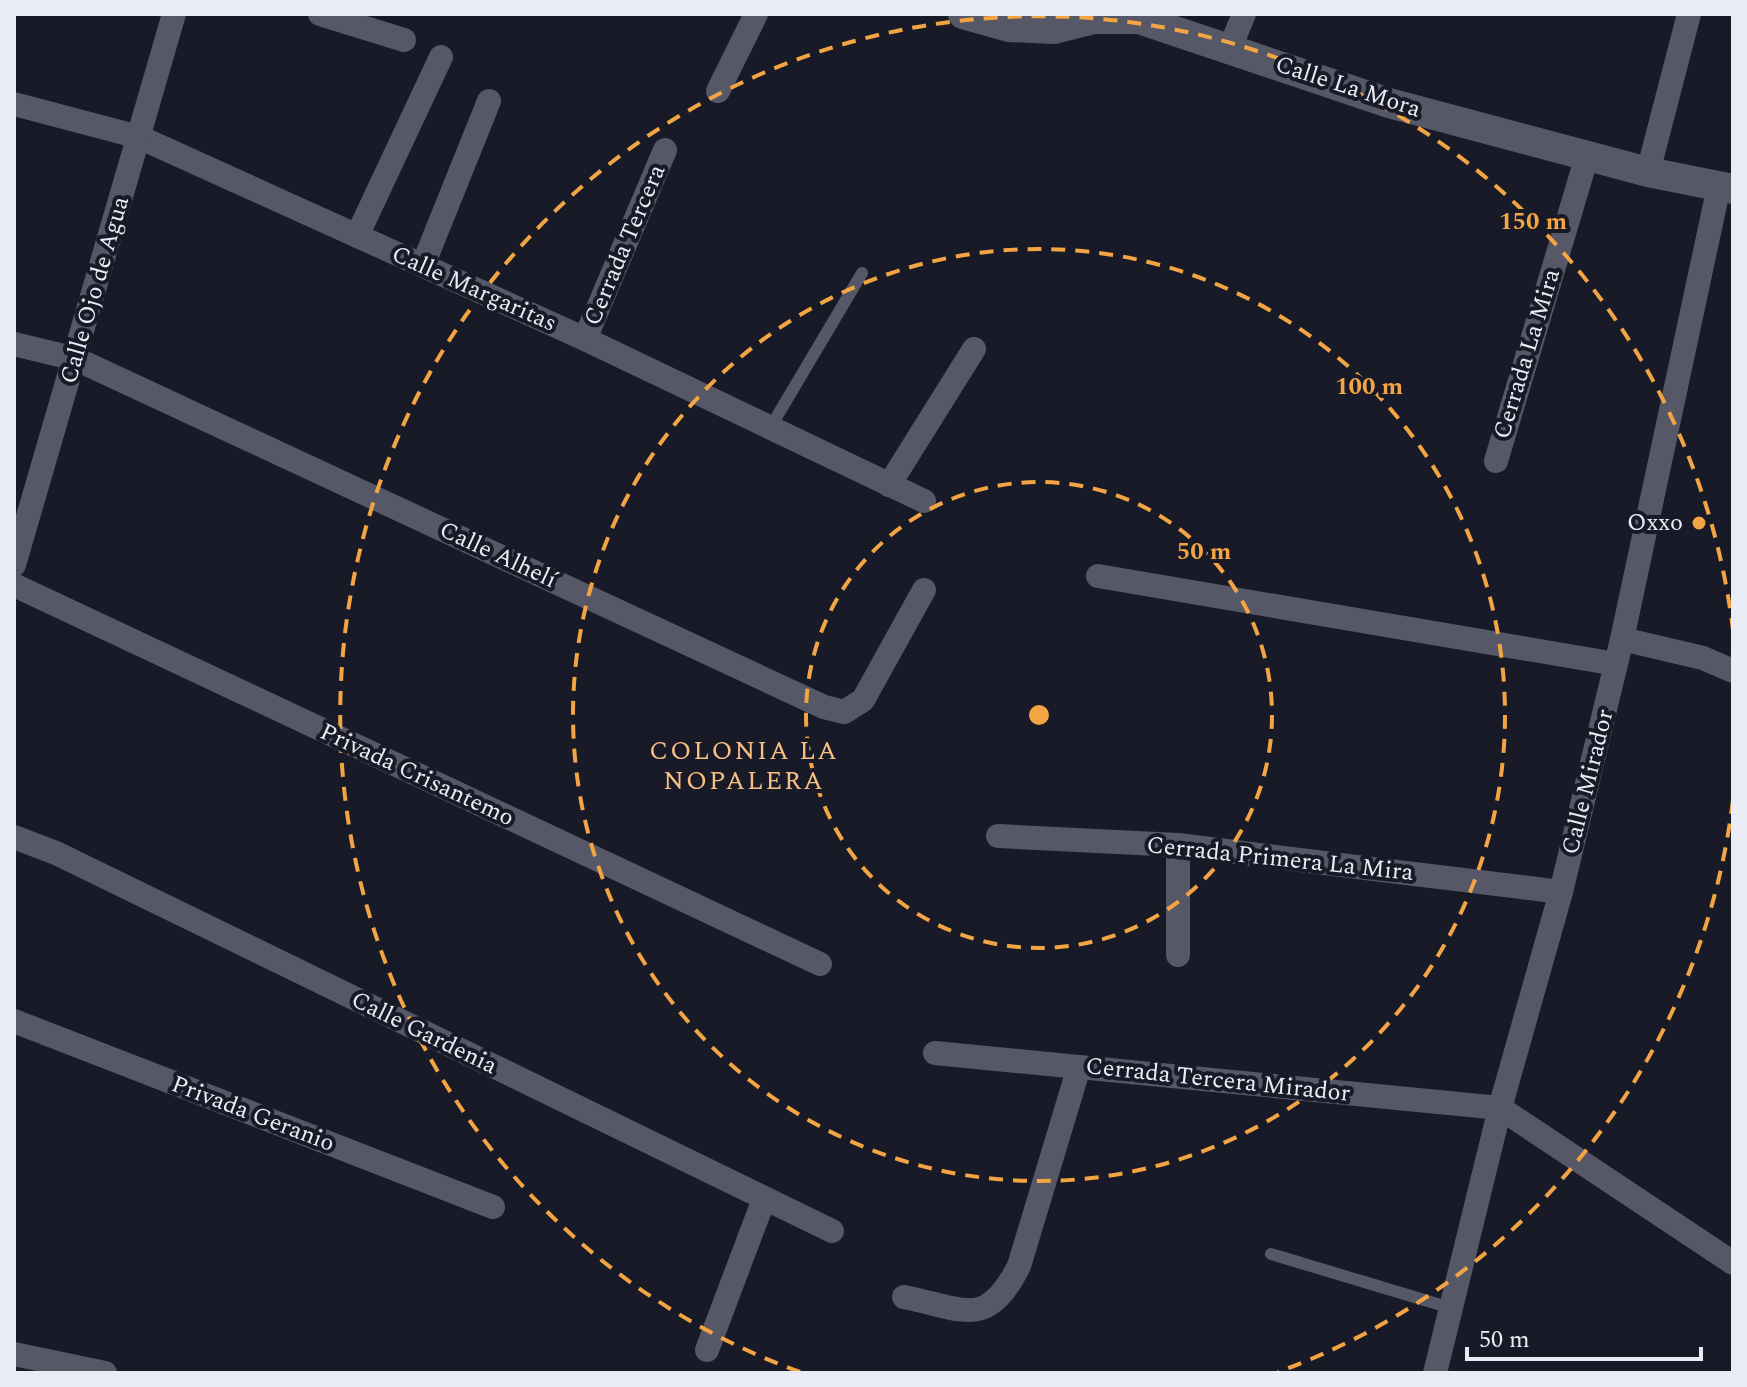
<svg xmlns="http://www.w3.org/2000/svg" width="1747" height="1387" viewBox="0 0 1747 1387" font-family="Spectral,serif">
  <rect width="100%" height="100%" fill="#191a27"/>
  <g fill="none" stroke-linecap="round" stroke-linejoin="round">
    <!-- service -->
    <g stroke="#565868" stroke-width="12">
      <polyline points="770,428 862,273"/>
      <polyline points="1271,1254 1451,1308"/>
    </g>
    <!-- minor -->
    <g stroke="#565868" stroke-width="24">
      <polyline points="320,14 404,40"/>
      <polyline points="1230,48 1244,14"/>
      <polyline points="718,91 756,14"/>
      <polyline points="14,104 139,137 585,339 924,501"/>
      <polyline points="1648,172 1689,14"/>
      <polyline points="357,236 441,57"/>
      <polyline points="423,265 489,101"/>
      <polyline points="585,339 665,150"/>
      <polyline points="14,344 76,359 824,707 844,712 863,700 924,590"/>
      <polyline points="1496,461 1587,156"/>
      <polyline points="889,485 974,349"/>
      <polyline points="14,565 174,14"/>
      <polyline points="1098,576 1616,664"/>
      <polyline points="14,585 820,964"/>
      <polyline points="1622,639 1703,658 1733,671"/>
      <polyline points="998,836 1178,845 1561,892"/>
      <polyline points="14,837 56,853 832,1231"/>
      <polyline points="1178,955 1178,845"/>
      <polyline points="14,1021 493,1207"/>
      <polyline points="935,1053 1500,1108 1733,1263"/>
      <path d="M904,1297C965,1309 986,1330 1019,1266L1079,1067"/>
      <polyline points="707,1350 764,1199"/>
      <polyline points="14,1354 105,1373"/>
      <polyline points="1435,1373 1500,1108 1561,892 1622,639 1719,186"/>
    </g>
    <!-- tertiary -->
    <polyline stroke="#565868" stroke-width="30" points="963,14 1009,27 1054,29 1094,19 1139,19 1389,103 1648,172 1733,189"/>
  </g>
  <!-- distance rings -->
  <g fill="none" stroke="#f2a542" stroke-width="4" stroke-dasharray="14 10">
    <circle cx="1039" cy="715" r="233"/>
    <circle cx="1039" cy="715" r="466"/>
    <path d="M1733 800A699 699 0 0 1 1278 1372M800 1372A699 699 0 1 1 1733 630"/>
  </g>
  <!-- markers -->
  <circle fill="#f2a542" stroke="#191a27" stroke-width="3" cx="1699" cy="523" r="8"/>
  <g text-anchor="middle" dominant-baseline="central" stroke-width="8" stroke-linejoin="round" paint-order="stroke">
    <!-- street labels -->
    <g font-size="24" fill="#eaecf5" stroke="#191a27">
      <text transform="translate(1348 87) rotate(18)">Calle La Mora</text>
      <text transform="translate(625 245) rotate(-67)">Cerrada Tercera</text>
      <text transform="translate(474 289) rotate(24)">Calle Margaritas</text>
      <text transform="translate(95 290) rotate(-74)">Calle Ojo de Agua</text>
      <text transform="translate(1527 354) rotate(-73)">Cerrada La Mira</text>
      <text transform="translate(498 555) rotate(25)">Calle Alhelí</text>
      <text transform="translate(417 775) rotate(25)">Privada Crisantemo</text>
      <text transform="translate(1588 782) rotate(-76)">Calle Mirador</text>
      <text transform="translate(1280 859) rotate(6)">Cerrada Primera La Mira</text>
      <text transform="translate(424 1033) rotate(26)">Calle Gardenia</text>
      <text transform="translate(1218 1080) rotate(6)">Cerrada Tercera Mirador</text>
      <text transform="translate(253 1114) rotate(21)">Privada Geranio</text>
    </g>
    <!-- poi labels -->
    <g font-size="24" fill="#eaecf5" stroke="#191a27" text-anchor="end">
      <text x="1683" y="523">Oxxo</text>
    </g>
    <!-- neighbourhood labels -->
    <g font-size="26" letter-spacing="2" fill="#f7c083" stroke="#191a27">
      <text x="744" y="751">COLONIA LA<tspan x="744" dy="30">NOPALERA</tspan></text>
    </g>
  </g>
  <circle cx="1039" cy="715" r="12" fill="#f2a542" stroke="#191a27" stroke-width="4"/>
  <g font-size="24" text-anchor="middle" font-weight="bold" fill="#f2a542" stroke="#191a27" stroke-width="8" stroke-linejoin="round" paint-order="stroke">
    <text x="1533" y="229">150 m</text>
    <text x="1369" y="394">100 m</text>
    <text x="1204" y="559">50 m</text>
  </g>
  <!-- border -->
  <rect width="1747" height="1387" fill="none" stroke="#eaecf5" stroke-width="32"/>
  <!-- scale -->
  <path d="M1467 1347v12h234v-12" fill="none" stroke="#eaecf5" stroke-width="4"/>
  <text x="1479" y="1347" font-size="24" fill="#eaecf5" stroke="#191a27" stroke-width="6" paint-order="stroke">50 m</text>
</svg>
